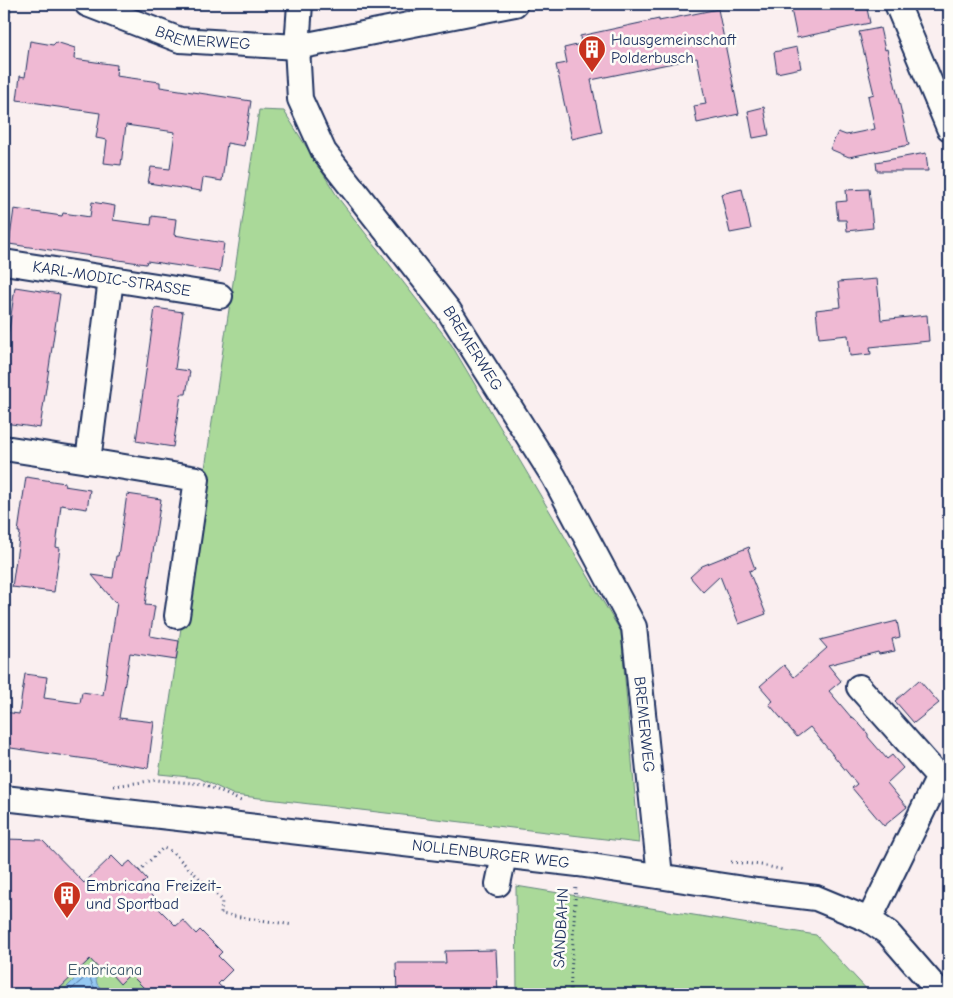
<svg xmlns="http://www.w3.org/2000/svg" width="953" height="998" viewBox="0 0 953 998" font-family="'Comic Neue',sans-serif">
  <rect width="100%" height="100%" fill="#faeff0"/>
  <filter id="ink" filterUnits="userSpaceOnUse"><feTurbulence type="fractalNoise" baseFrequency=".02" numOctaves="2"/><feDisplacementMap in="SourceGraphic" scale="10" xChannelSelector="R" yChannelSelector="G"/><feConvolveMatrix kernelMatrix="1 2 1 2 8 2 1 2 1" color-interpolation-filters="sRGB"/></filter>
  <g filter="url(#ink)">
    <!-- green -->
    <g fill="#aad999" stroke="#62847c">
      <polygon points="259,110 284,111 339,199 451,344 621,632 639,843 234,795 199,778 159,774"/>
      <polygon points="516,886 816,935 871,994 517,994"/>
      <polygon points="110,941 163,994 23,994 53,971"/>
    </g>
    <!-- water -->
    <polygon fill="#95c8f2" stroke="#648bb7" points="89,967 95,974 97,984 102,990 101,994 64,994 62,992 74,980 72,977 77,972 80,975"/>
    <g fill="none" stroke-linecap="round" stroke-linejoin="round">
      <!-- shore -->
      <path stroke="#4c6c99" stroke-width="1" d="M67,994C74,987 80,981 88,976L90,977C91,985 96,988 97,994"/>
    </g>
    <!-- building -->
    <g fill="#efb9d3" stroke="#1b2f5e">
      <polygon points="790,4 866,4 870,23 797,38"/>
      <polygon points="718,9 739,114 697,123 694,106 706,104 697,58 591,80 602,132 572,139 556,65 567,63 564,48 581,44 580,36 659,19 659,21"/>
      <polygon points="880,28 885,50 887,49 909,145 849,157 830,149 838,132 846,135 875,129 868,96 874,94 859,32"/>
      <polygon points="30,41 53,45 56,42 75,48 74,59 117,65 116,76 160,82 160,87 251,101 244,146 227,143 222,181 203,178 201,191 148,183 151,167 170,169 175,132 126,125 121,165 104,163 107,140 96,138 100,113 44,105 45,104 17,100 20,76 25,77"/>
      <polygon points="797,47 801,68 777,73 774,52"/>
      <polygon points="764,107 769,135 753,138 748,111"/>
      <polygon points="926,153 928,171 877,171 876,162"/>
      <polygon points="742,189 751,229 730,233 721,194"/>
      <polygon points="869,189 873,228 847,231 846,220 838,220 836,202 847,201 846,190"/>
      <polygon points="92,202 115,206 113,220 151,225 152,216 176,219 174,235 224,243 220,272 147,261 146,264 9,244 14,209 62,216 63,213 90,217"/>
      <polygon points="877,279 881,320 927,315 929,341 870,347 871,354 850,356 848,335 819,338 816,310 841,307 838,282"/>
      <polygon points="15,287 60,294 40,428 4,423 4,365"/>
      <polygon points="155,308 183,312 175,369 190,371 186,394 181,394 173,447 136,441"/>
      <polygon points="26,477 65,483 64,486 90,490 87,509 61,505 56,547 60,548 54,592 12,587 20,532 18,532"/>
      <polygon points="127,494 161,499 145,605 155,606 150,636 179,641 176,660 130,653 119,718 154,722 148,768 4,747 4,712 19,714 25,674 47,677 44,698 80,703 82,692 103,695 117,602 114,601 92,575 113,578 116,556 118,556"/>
      <polygon points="749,547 750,548 748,550 755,569 749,571 766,614 739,624 720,576 703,592 690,577 702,566"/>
      <polygon points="897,621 900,637 892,639 895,651 879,654 878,652 828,665 841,681 829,691 851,717 854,718 868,734 868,737 887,759 892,755 903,768 887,783 907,807 884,826 852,788 857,784 810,727 797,737 769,704 773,701 760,686 784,665 794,677 827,648 820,640"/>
      <polygon points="919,680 939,703 914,723 895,701"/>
      <polygon points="4,839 42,840 84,883 112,856 123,867 130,861 147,879 141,885 153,897 150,900 176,926 183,920 196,934 200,930 222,952 218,956 232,970 218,984 229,994 150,994 130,974 120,984 104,966 100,970 90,959 54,994 4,994"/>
      <polygon points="496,950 498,994 397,994 396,963 446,963 445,951"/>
    </g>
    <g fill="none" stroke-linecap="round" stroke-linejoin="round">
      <!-- minor casing -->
      <g stroke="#1b2f5e" stroke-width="28">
        <g id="minor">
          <path id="s1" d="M87,4L180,40L297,47L515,4"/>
          <path id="s2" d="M300,4L297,47L300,99L324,152L449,311L554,477L634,627L660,876"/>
          <polyline points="897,4 949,128"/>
          <path id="s3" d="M4,262L220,296"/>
          <polyline points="4,448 88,461 111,279"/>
          <polyline points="88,461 197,479 177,616"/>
          <polyline points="859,687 939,777"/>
          <path id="s4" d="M4,798L578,864L757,891L816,898L869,920L888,933L941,994"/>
          <polyline points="498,884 504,856"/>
          <polyline points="869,920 939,777 949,776"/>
        </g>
      </g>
      <!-- path -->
      <g stroke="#1b2f5e" stroke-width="3" stroke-dasharray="1 4" stroke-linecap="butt">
        <polyline points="4,56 11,4"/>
        <polyline points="114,786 157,780 204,784 241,801"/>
        <polyline points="731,862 761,865 784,870"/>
        <polyline points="139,871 163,848 171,851 222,900 221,914 293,925"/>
        <polyline points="570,994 576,885"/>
      </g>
      <!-- minor -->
      <use href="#minor" stroke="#fdfcf7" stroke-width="24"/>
    </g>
  </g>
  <!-- icons -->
  <defs>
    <g id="building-pin" transform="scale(1.4375)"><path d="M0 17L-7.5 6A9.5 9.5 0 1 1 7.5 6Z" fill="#c8321e" stroke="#fdfcf7"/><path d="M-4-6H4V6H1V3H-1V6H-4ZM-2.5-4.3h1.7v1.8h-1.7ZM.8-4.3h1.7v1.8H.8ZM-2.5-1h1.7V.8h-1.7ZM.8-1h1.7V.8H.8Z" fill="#fff"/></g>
  </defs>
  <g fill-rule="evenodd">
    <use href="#building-pin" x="592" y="49"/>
    <use href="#building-pin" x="67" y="895"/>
  </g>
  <g text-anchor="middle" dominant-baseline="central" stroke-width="5" stroke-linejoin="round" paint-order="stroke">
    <!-- street labels -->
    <g font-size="16" fill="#1b2f5e" stroke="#fdfcf7">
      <text stroke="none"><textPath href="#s1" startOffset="122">BREMERWEG</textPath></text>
      <text stroke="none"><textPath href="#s3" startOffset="109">KARL-MODIC-STRASSE</textPath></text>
      <text stroke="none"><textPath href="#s2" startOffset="400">BREMERWEG</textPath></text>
      <text stroke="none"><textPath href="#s2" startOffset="820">BREMERWEG</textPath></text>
      <text stroke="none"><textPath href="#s4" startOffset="490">NOLLENBURGER WEG</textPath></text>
      <text transform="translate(561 928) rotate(-87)">SANDBAHN</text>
    </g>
    <!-- poi labels -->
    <g font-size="16" fill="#1b2f5e" stroke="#fdfcf7" text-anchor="start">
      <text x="611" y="40">Hausgemeinschaft<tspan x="611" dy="18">Polderbusch</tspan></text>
      <text x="86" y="886">Embricana Freizeit-<tspan x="86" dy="18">und Sportbad</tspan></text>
    </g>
    <!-- park labels -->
    <g font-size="16" fill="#3f5a6d" stroke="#fdfcf7">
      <text x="105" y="970">Embricana</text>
    </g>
  </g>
  <!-- margin -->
  <rect width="953" height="998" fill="none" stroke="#fdfcf7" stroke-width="20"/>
  <rect x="10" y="10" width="933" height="978" fill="none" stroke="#1b2f5e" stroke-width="2" filter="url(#ink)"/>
</svg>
